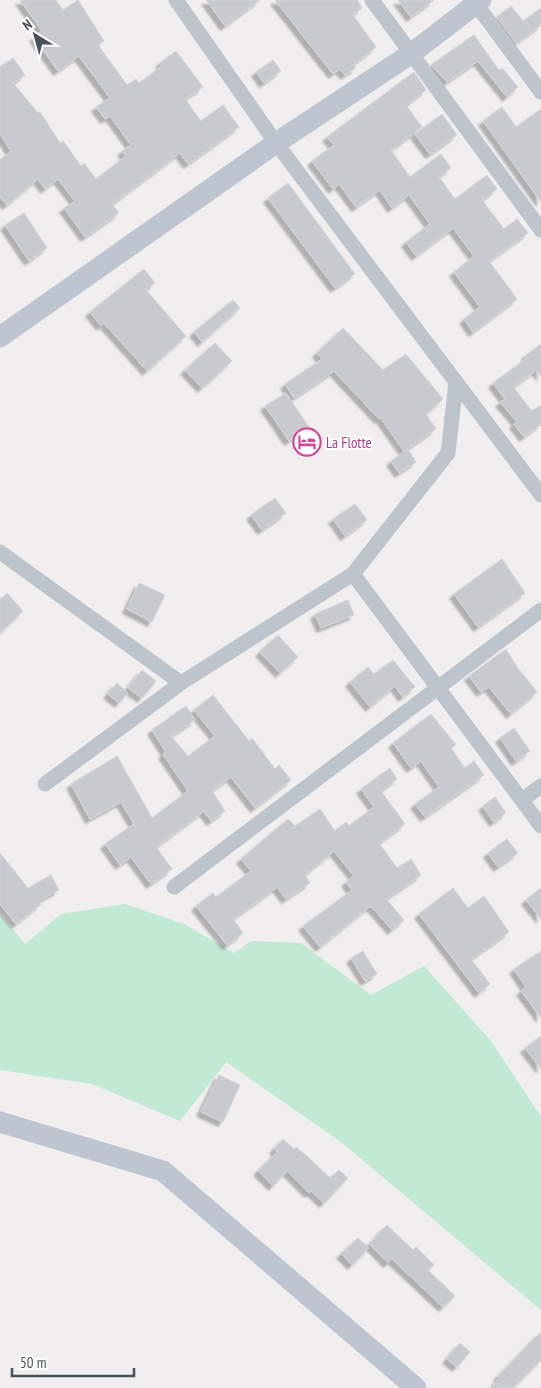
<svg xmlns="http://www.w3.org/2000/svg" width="541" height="1388" viewBox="0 0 541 1388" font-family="'PT Sans Narrow',sans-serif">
  <defs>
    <filter id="shadow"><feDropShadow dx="-4.5" dy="4.5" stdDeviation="1" flood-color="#0004"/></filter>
  </defs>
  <rect width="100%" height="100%" fill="#f0eeee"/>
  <!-- green -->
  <polygon fill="#c2e9d4" points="125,904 184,924 234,953 251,941 301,943 371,995 424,966 491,1041 541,1117 541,1310 341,1142 226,1062 180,1121 92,1084 0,1070 0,914 25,944 61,914"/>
  <!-- building -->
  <g fill="#c9cad0" stroke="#d3d4d9" filter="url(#shadow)">
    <polygon points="20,0 56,0 63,10 78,0 104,41 98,45 127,85 136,79 139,83 162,66 160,63 176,51 203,87 185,99 201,121 223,105 239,127 188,164 180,153 112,204 119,213 85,237 64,208 75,201 58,179 45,189 38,179 7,205 0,197 0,160 11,151 0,134 0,67 13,58 25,75 13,83 38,113 40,112 60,143 63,141 81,166 84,163 96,179 126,156 122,151 131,145 110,116 105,119 96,107 110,98 79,56 58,71 34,37 42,31"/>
    <polygon points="206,0 260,0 225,26"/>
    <polygon points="275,0 357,0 362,8 353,15 376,47 353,65 356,68 345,75 340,69 333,74"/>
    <polygon points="398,0 434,0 411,17"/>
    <polygon points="511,6 523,21 541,8 541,25 516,43 497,17"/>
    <polygon points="474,35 499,70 502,68 518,87 507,97 478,61 447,82 431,65"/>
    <polygon points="273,60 281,71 264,83 256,72"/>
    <polygon points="414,72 426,90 406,105 422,127 391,150 410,177 441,154 451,168 439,177 455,199 487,175 497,189 482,200 504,229 517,219 528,233 489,261 517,299 473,332 464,319 480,307 454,272 474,256 453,228 416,256 406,242 430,224 409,195 392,208 380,190 356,207 339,184 333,189 312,161 334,145 327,137"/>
    <polygon points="502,107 516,127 541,109 541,202 483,121"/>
    <polygon points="442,114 457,135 430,154 415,134"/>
    <polygon points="288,183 355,274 335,288 268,198"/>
    <polygon points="24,213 47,248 29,261 5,225"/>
    <polygon points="144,269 155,283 146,290 186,336 147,371 104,323 101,326 90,312"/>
    <polygon points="233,300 240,308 202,342 194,332"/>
    <polygon points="343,328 383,370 406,354 443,399 426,414 436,429 404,451 380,417 379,419 334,371 294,398 285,384 322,359 317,353"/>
    <polygon points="215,343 232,361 202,388 185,370"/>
    <polygon points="541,344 541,376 536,370 513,387 532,411 541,405 541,424 524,437 514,424 517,422 500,402 505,399 493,383 527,358 526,355"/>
    <polygon points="286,393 309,427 289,441 265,406"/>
    <polygon points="408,449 416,462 399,473 391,461"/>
    <polygon points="275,498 286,513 262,530 251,515"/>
    <polygon points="355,504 367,520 345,536 333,519"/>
    <polygon points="502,559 525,593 478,627 454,594"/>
    <polygon points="139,583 165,595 152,622 127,609"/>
    <polygon points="7,593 23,611 0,633 0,600"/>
    <polygon points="348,600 354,615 321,628 315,614"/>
    <polygon points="278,635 298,657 280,673 260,652"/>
    <polygon points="506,649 517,667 537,692 511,714 489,687 481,692 469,676"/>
    <polygon points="393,660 415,687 403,697 395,686 370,707 350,682 368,667 374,674"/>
    <polygon points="142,670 156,681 142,698 128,688"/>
    <polygon points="117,683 128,693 119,703 108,694"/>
    <polygon points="213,695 249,741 252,738 275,769 279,765 291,780 255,808 231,777 212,791 225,811 211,821 204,811 156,847 172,869 151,884 131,857 120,865 105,844 134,824 121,802 90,819 71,784 117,756 152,818 188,791 163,754 166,752 152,730 186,706 195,720 171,736 188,756 215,736 194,710"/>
    <polygon points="431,714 456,745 451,748 465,768 474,761 484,775 425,817 415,804 439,787 421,761 411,768 393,743"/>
    <polygon points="514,728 530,751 516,761 500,738"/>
    <polygon points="390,768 397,779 381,791 405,824 379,843 397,868 411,859 421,875 386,899 404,920 392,930 372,907 369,907 320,947 303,926 352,890 346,882 354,876 334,851 305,875 310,883 286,899 277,887 233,919 243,933 227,945 196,906 213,893 216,897 251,871 241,859 288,819 295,826 320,809 335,831 346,822 349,826 374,807 361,789"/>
    <polygon points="495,797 506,813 494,822 483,806"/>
    <polygon points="507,839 518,853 498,867 488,853"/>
    <polygon points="0,853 28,888 51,875 59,890 38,901 41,904 16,924 0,904"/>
    <polygon points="453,888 468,908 484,896 509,932 471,959 490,984 479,993 419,914"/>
    <polygon points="541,888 541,919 526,900"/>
    <polygon points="363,951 377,974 365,981 351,958"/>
    <polygon points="541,951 541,1018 521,991 526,987 514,969"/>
    <polygon points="541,1036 541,1069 525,1048"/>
    <polygon points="219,1075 240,1085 223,1122 201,1112"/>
    <polygon points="283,1139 294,1149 296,1147 307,1156 330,1178 339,1170 348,1178 324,1203 311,1191 309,1193 287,1171 273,1186 258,1171 277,1152 274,1149"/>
    <polygon points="387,1225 413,1250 416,1247 434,1265 428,1270 455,1296 443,1307 392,1259 388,1263 369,1244"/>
    <polygon points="358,1238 369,1248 352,1265 341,1254"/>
    <polygon points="541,1332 541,1360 513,1388 492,1388 500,1377 498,1376"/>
    <polygon points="460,1343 470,1352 457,1367 447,1359"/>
  </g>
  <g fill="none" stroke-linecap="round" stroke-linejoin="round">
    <!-- street -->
    <g stroke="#bec4cb" stroke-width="15">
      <polyline points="176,0 276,143 541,495"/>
      <polyline points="372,0 541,230"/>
      <polyline points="473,0 541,92"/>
      <polyline points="0,552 181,683 353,574 448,453 456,382"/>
      <polyline points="353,574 541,826"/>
      <polyline points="45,784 181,683"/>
      <polyline points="522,800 541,786"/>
      <polyline points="174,887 541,610"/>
    </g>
    <!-- secondary -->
    <g stroke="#bec5d0" stroke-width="21">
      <polyline points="0,337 276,143 412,53 481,0"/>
      <polyline points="0,1122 163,1171 416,1388"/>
    </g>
  </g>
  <!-- icons -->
  <defs>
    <g id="hotel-ring" transform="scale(1.4375)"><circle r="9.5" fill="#fff" stroke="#d1479c" stroke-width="1.5"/><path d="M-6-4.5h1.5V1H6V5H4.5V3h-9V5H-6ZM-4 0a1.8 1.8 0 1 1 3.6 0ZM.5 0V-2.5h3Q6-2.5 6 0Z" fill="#d1479c"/></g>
  </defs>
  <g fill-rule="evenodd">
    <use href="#hotel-ring" x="307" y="442"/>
  </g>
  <g text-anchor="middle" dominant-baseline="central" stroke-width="4" stroke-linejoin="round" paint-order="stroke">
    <!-- hotel labels -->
    <g font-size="15" fill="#b23c85" stroke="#fff" text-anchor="start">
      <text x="326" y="442">La Flotte</text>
    </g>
  </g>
  <!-- north arrow -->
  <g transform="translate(35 35) rotate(323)" stroke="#ffffff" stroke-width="4" paint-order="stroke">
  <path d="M0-4L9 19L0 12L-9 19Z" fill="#495059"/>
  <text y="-8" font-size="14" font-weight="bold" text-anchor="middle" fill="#495059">N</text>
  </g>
  <!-- scale -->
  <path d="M12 1368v8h122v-8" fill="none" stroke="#495059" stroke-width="2.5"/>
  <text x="20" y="1368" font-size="15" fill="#495059" stroke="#ffffff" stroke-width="4" paint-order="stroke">50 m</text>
</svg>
